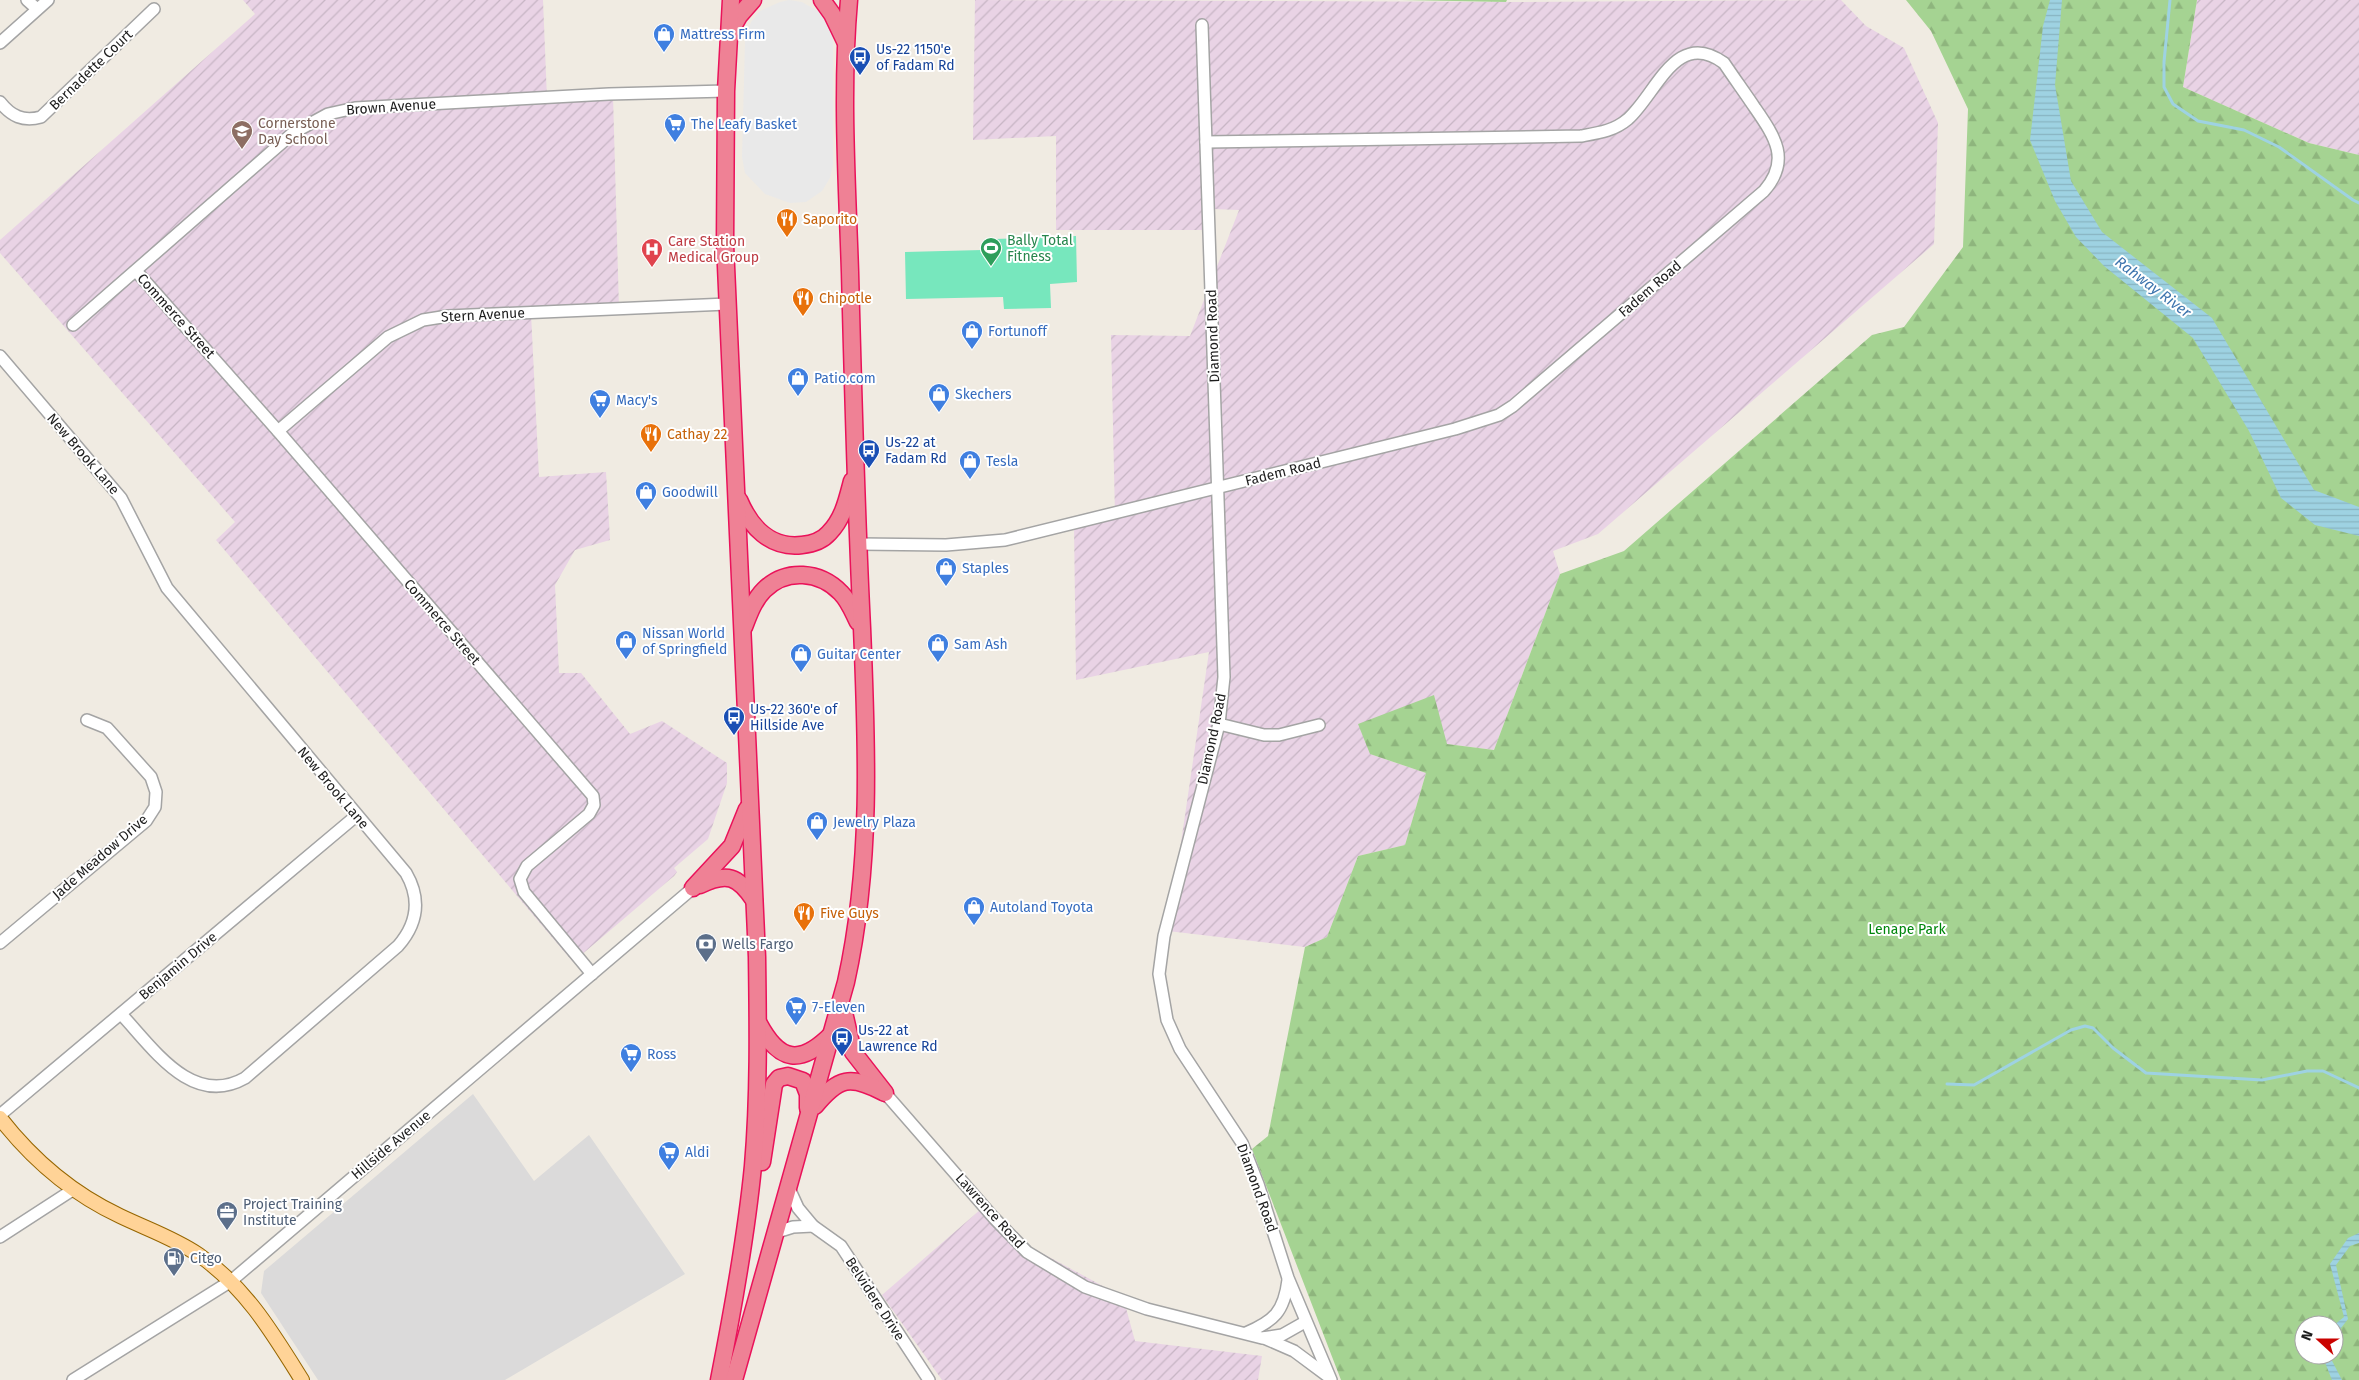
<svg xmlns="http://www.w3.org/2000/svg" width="2359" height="1380" viewBox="0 0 2359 1380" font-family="'Fira Sans',sans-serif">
  <defs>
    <pattern id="industrial-furrows" width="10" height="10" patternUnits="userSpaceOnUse" patternTransform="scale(1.25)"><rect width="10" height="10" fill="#e9d3e5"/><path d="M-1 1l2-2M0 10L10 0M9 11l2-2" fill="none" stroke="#c7b5c4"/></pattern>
    <pattern id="forest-firs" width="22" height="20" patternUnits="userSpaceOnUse" patternTransform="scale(1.25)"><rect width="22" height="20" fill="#a5d392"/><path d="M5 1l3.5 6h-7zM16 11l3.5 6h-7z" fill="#8eb57d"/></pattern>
    <pattern id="water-rules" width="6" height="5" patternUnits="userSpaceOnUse" patternTransform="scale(1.25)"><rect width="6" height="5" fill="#9ed2e2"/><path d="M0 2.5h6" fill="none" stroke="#88b4c1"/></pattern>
  </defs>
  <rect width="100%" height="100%" fill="#f0ebe2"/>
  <!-- residential -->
  <polygon fill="#dbdada" points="473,1094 534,1181 589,1135 685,1274 505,1380 318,1380 261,1293 264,1271"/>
  <!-- industrial -->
  <g fill="url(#industrial-furrows)">
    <polygon points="243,0 543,0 547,99 613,96 619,309 531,313 539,477 606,472 610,540 575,550 555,585 559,673 581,673 630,734 662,721 727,763 727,783 708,839 674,868 677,872 674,876 573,962 216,540 235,522 0,253 0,240 255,14"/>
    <polygon points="975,0 1506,2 1841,0 1866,26 1904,48 1938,123 1934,244 1598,534 1553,551 1560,574 1494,750 1447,744 1370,754 1426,773 1405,845 1358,856 1327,937 1305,947 1168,931 1209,652 1076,680 1074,525 1115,516 1111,335 1190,336 1239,210 1212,209 1212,230 1056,230 1056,136 973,140"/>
    <polygon points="2197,0 2359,0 2359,155 2309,143 2183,87"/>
    <polygon points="988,1203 1025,1244 1123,1297 1135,1341 1262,1356 1258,1380 942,1380 882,1295"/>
  </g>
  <!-- forest -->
  <g fill="url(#forest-firs)" fill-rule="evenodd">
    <polygon points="1402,0 1507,0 1506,2"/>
    <path d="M1906,0H2197L2183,87L2309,143L2359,155V1380H1341L1252,1149L1268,1136L1305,947L1327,937L1358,856L1405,845L1426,773L1370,754L1358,724L1434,695L1447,744L1494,750L1560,574L1624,551L1872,335L1904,327L1963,247L1968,109L1931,31ZM2304,1325H2334V1355H2304Z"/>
  </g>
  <!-- pitch -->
  <polygon fill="#77e7bd" points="1076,236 1077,282 1050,284 1051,308 1004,309 1003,297 906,299 905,252 982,250 982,246 995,244 995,239"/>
  <!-- parking -->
  <polygon fill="#e9e9e9" points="789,0 802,2 821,13 831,27 833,41 833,165 830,178 822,191 806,202 790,203 765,194 745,173 742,157 745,40 751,22 760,11 780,2"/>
  <!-- water -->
  <g fill="url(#water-rules)">
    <polygon points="2050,0 2062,0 2055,85 2071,181 2102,232 2212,318 2314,490 2359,507 2359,536 2315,525 2281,498 2249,431 2193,338 2104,266 2076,237 2055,201 2030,140 2043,26"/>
    <polygon points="2359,1233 2359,1243 2350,1246 2336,1265 2348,1319 2334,1337 2334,1325 2344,1317 2330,1264 2348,1238"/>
    <polygon points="2322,1355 2329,1355 2342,1380 2332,1380"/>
  </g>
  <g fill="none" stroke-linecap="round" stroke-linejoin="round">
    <!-- stream -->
    <g stroke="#9ed2e2" stroke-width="3">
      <polyline points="2170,0 2164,62 2164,87 2173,104 2198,121 2244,130 2279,147 2353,200 2359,203"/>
      <polyline points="1947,1084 1974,1085 2071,1030 2085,1026 2093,1028 2113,1048 2146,1073 2262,1080 2307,1071 2323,1071 2359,1088"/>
    </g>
    <!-- minor casing -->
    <g stroke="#a4a4a4" stroke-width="14">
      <g id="minor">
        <polyline points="27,0 37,9"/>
        <polyline points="1202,25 1224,677 1219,724 1164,936 1159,974 1167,1020 1180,1049 1242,1143 1258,1184 1288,1278 1331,1380"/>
        <polyline points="0,43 48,0"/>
        <path d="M0,102C11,116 23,122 41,117L154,9"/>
        <polyline points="136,271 278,431 593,796 594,805 589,814 527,866 520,879 524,892 592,974"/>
        <polyline points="73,325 293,133 328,114 355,108 609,94 726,91"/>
        <path d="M0,356L121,498L167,588L406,873C421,899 418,923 398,946L245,1078C192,1108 153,1048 121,1014"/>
        <polyline points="278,431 388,337 423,320 448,316 727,304"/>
        <path d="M859,544L946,545L1005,540L1455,429L1499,415L1513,406L1764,191C1791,160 1775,137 1755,108C1745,93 1734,78 1724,63C1676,28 1657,93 1628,119C1614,131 1598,133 1581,136L1206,142"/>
        <polyline points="1219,724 1264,735 1279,735 1319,725"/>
        <polyline points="0,943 146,821 155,807 156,792 151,777 107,728 87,720"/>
        <polyline points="885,1093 994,1218 1027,1252 1085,1287 1147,1309 1262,1338 1282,1335 1305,1322"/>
        <polyline points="0,1115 356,816"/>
        <polyline points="788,1186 798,1208 813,1226 841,1246 929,1380"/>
        <polyline points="774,1233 793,1227 813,1226"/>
        <polyline points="0,1237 74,1189"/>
        <path d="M1246,1333C1274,1321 1284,1312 1288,1280"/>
        <polyline points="1264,1338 1294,1351 1329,1377"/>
        <polyline points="73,1380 231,1281 693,888"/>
      </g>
    </g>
    <!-- major casing -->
    <g stroke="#966600" stroke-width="16">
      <path id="major" d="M0,1118C32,1159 73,1194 120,1216C147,1229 174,1238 199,1255C246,1288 272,1332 302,1380"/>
    </g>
    <!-- highway casing -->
    <g stroke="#ea125a" stroke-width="19">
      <g id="highway">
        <polyline points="822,0 832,14 845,41"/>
        <polyline points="731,30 739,16 753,0"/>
        <path d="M739,500C750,526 770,549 802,545C812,544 822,541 829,533C843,519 847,500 852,481"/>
        <path d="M744,627C749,614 754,600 764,590C786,568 820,571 841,593C849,601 853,612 858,622"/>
        <path d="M700,885C727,872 738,876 754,900"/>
        <polyline points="693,888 732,846 747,809"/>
        <polyline points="843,1008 853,1052 885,1093"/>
        <path d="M759,1024C780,1063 801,1065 832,1034"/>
        <path d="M815,1106C839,1077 850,1075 883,1092"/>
        <polyline points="762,1162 774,1084 779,1078 788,1076 803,1081 808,1094 808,1108"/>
        <path d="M719,1380C733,1309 746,1238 753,1166C759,1096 758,1026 757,957L725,244L726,91L731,0"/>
        <path d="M734,1380L846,982C872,865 867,746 862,628C856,509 853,390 850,272C847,181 841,91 849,0"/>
      </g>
    </g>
    <!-- minor -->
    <use href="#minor" stroke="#fff" stroke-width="11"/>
    <!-- major -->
    <use href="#major" stroke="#ffd397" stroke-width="14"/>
    <!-- highway -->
    <use href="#highway" stroke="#ef8195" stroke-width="16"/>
  </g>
  <!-- icons -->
  <defs>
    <g id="shop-pin" transform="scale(1.125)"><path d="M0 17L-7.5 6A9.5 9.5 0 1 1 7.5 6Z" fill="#3f7fe0" stroke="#fff"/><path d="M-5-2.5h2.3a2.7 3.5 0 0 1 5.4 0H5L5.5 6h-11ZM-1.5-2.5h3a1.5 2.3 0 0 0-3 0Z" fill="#fff"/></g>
    <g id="bus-pin" transform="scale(1.125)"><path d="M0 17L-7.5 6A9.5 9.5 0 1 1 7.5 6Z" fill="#1a4fb4" stroke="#fff"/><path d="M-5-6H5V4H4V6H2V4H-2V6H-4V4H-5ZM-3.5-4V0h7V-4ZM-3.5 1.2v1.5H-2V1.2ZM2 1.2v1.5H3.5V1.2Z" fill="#fff"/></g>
    <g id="supermarket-pin" transform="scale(1.125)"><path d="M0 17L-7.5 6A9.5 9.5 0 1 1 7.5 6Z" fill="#3f7fe0" stroke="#fff"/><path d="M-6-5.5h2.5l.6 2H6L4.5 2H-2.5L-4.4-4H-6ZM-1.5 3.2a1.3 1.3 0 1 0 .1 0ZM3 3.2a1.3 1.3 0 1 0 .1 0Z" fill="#fff"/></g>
    <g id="school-pin" transform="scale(1.125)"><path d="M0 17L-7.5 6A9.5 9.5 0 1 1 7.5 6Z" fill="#8d6e63" stroke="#fff"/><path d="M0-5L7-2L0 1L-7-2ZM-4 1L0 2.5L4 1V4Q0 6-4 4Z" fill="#fff"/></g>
    <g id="restaurant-pin" transform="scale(1.125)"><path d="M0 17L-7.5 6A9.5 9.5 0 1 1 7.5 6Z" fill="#e8710a" stroke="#fff"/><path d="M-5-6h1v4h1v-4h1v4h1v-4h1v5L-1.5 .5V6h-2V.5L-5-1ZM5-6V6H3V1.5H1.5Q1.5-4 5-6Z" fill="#fff"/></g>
    <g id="stadium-pin" transform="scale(1.125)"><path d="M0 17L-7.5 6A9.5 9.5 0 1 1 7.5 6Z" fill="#2e9e5b" stroke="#fff"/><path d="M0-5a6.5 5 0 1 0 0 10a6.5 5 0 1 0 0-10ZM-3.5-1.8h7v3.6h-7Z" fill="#fff"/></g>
    <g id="hospital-pin" transform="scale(1.125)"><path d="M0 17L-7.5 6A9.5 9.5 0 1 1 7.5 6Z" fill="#e0444e" stroke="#fff"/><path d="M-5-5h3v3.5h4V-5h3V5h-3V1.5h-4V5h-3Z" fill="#fff"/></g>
    <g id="bank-pin" transform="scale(1.125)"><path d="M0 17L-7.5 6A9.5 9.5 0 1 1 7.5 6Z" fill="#5c6f8a" stroke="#fff"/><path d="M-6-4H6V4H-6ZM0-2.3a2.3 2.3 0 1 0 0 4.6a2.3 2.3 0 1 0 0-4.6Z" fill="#fff"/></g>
    <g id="office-pin" transform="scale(1.125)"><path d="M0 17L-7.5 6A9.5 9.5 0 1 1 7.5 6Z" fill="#5c6f8a" stroke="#fff"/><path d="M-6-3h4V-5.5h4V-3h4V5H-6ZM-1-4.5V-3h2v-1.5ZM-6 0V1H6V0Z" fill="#fff"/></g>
    <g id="fuel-pin" transform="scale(1.125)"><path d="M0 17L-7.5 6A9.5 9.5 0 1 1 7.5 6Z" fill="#5c6f8a" stroke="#fff"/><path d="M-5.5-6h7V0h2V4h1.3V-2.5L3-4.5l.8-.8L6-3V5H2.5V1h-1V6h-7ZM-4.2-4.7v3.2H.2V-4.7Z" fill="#fff"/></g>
  </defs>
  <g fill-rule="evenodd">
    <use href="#shop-pin" x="664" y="34"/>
    <use href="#bus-pin" x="860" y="57"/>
    <use href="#supermarket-pin" x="675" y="124"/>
    <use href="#school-pin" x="242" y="131"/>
    <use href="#restaurant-pin" x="787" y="219"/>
    <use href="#stadium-pin" x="991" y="248"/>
    <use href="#hospital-pin" x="652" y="249"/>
    <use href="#restaurant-pin" x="803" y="298"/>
    <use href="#shop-pin" x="972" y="331"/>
    <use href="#shop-pin" x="798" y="378"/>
    <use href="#shop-pin" x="939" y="394"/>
    <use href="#supermarket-pin" x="600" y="400"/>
    <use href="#restaurant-pin" x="651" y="434"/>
    <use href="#bus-pin" x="869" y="450"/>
    <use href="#shop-pin" x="970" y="461"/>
    <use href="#shop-pin" x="646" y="492"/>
    <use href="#shop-pin" x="946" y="568"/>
    <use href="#shop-pin" x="626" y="641"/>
    <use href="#shop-pin" x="938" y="644"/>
    <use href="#shop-pin" x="801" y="654"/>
    <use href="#bus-pin" x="734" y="717"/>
    <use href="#shop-pin" x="817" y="822"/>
    <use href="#shop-pin" x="974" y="907"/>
    <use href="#restaurant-pin" x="804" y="913"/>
    <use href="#bank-pin" x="706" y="944"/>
    <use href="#supermarket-pin" x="796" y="1007"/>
    <use href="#bus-pin" x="842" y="1038"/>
    <use href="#supermarket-pin" x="631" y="1054"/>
    <use href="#supermarket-pin" x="669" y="1152"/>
    <use href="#office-pin" x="227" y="1212"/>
    <use href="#fuel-pin" x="174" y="1258"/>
  </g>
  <g text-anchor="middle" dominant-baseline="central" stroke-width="4" stroke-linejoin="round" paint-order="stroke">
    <!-- shop labels -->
    <g font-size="14" fill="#366cbe" stroke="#fff" text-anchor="start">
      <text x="680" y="34">Mattress Firm</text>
      <text x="691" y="124">The Leafy Basket</text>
      <text x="988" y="331">Fortunoff</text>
      <text x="814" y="378">Patio.com</text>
      <text x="955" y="394">Skechers</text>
      <text x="616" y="400">Macy's</text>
      <text x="986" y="461">Tesla</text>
      <text x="662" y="492">Goodwill</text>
      <text x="962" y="568">Staples</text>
      <text x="642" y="633">Nissan World<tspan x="642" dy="16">of Springfield</tspan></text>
      <text x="954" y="644">Sam Ash</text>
      <text x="817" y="654">Guitar Center</text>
      <text x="833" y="822">Jewelry Plaza</text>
      <text x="990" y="907">Autoland Toyota</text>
      <text x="812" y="1007">7-Eleven</text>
      <text x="647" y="1054">Ross</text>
      <text x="685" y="1152">Aldi</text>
    </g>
    <!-- transit labels -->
    <g font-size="14" fill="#164399" stroke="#fff" text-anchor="start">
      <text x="876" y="49">Us-22 1150'e<tspan x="876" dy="16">of Fadam Rd</tspan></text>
      <text x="885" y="442">Us-22 at<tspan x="885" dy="16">Fadam Rd</tspan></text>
      <text x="750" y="709">Us-22 360'e of<tspan x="750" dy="16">Hillside Ave</tspan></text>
      <text x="858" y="1030">Us-22 at<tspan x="858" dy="16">Lawrence Rd</tspan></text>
    </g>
    <!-- street labels -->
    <g font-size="14" fill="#1d1d1d" stroke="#fff">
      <text transform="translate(91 70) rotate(-44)">Bernadette Court</text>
      <text transform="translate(391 107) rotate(-4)">Brown Avenue</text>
      <text transform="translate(1650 289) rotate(-41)">Fadem Road</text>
      <text transform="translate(483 315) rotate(-3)">Stern Avenue</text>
      <text transform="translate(176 316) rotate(48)">Commerce Street</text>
      <text transform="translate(1213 336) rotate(-92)">Diamond Road</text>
      <text transform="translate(83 454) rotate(49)">New Brook Lane</text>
      <text transform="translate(1283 472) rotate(-14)">Fadem Road</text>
      <text transform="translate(442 622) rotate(49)">Commerce Street</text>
      <text transform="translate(1212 739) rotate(-78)">Diamond Road</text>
      <text transform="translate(333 788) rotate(50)">New Brook Lane</text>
      <text transform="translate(100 857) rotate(-41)">Jade Meadow Drive</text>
      <text transform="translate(178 966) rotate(-40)">Benjamin Drive</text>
      <text transform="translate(391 1145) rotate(-40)">Hillside Avenue</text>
      <text transform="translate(1257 1188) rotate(70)">Diamond Road</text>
      <text transform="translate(990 1211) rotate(48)">Lawrence Road</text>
      <text transform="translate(875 1299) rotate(57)">Belvidere Drive</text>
    </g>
    <!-- education labels -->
    <g font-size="14" fill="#785e54" stroke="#fff" text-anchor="start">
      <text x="258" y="123">Cornerstone<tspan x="258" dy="16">Day School</tspan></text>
    </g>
    <!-- food labels -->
    <g font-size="14" fill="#c56008" stroke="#fff" text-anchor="start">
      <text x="803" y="219">Saporito</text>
      <text x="819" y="298">Chipotle</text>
      <text x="667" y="434">Cathay 22</text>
      <text x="820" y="913">Five Guys</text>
    </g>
    <!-- leisure labels -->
    <g font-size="14" fill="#27864d" stroke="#fff" text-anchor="start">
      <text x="1007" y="240">Bally Total<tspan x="1007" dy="16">Fitness</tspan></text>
    </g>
    <!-- health labels -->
    <g font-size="14" fill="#be3a42" stroke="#fff" text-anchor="start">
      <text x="668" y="241">Care Station<tspan x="668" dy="16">Medical Group</tspan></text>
    </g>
    <!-- park labels -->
    <g font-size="14" fill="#00860d" stroke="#fff">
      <text x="1907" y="929">Lenape Park</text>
    </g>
    <!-- service labels -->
    <g font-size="14" fill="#4e5e75" stroke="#fff" text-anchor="start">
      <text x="722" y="944">Wells Fargo</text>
      <text x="243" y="1204">Project Training<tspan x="243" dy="16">Institute</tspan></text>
      <text x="190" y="1258">Citgo</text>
    </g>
    <!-- water labels -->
    <g font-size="15" font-style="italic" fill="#3e75ae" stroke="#fff">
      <text transform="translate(2153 287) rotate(37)">Rahway River</text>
    </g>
  </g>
  <!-- north arrow -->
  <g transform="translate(2319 1340) rotate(291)"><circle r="24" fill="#ffffff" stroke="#a5a5a5"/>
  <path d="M0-4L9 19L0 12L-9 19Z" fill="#ca0200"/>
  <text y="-8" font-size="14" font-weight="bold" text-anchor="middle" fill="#1d1d1d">N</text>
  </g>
</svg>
